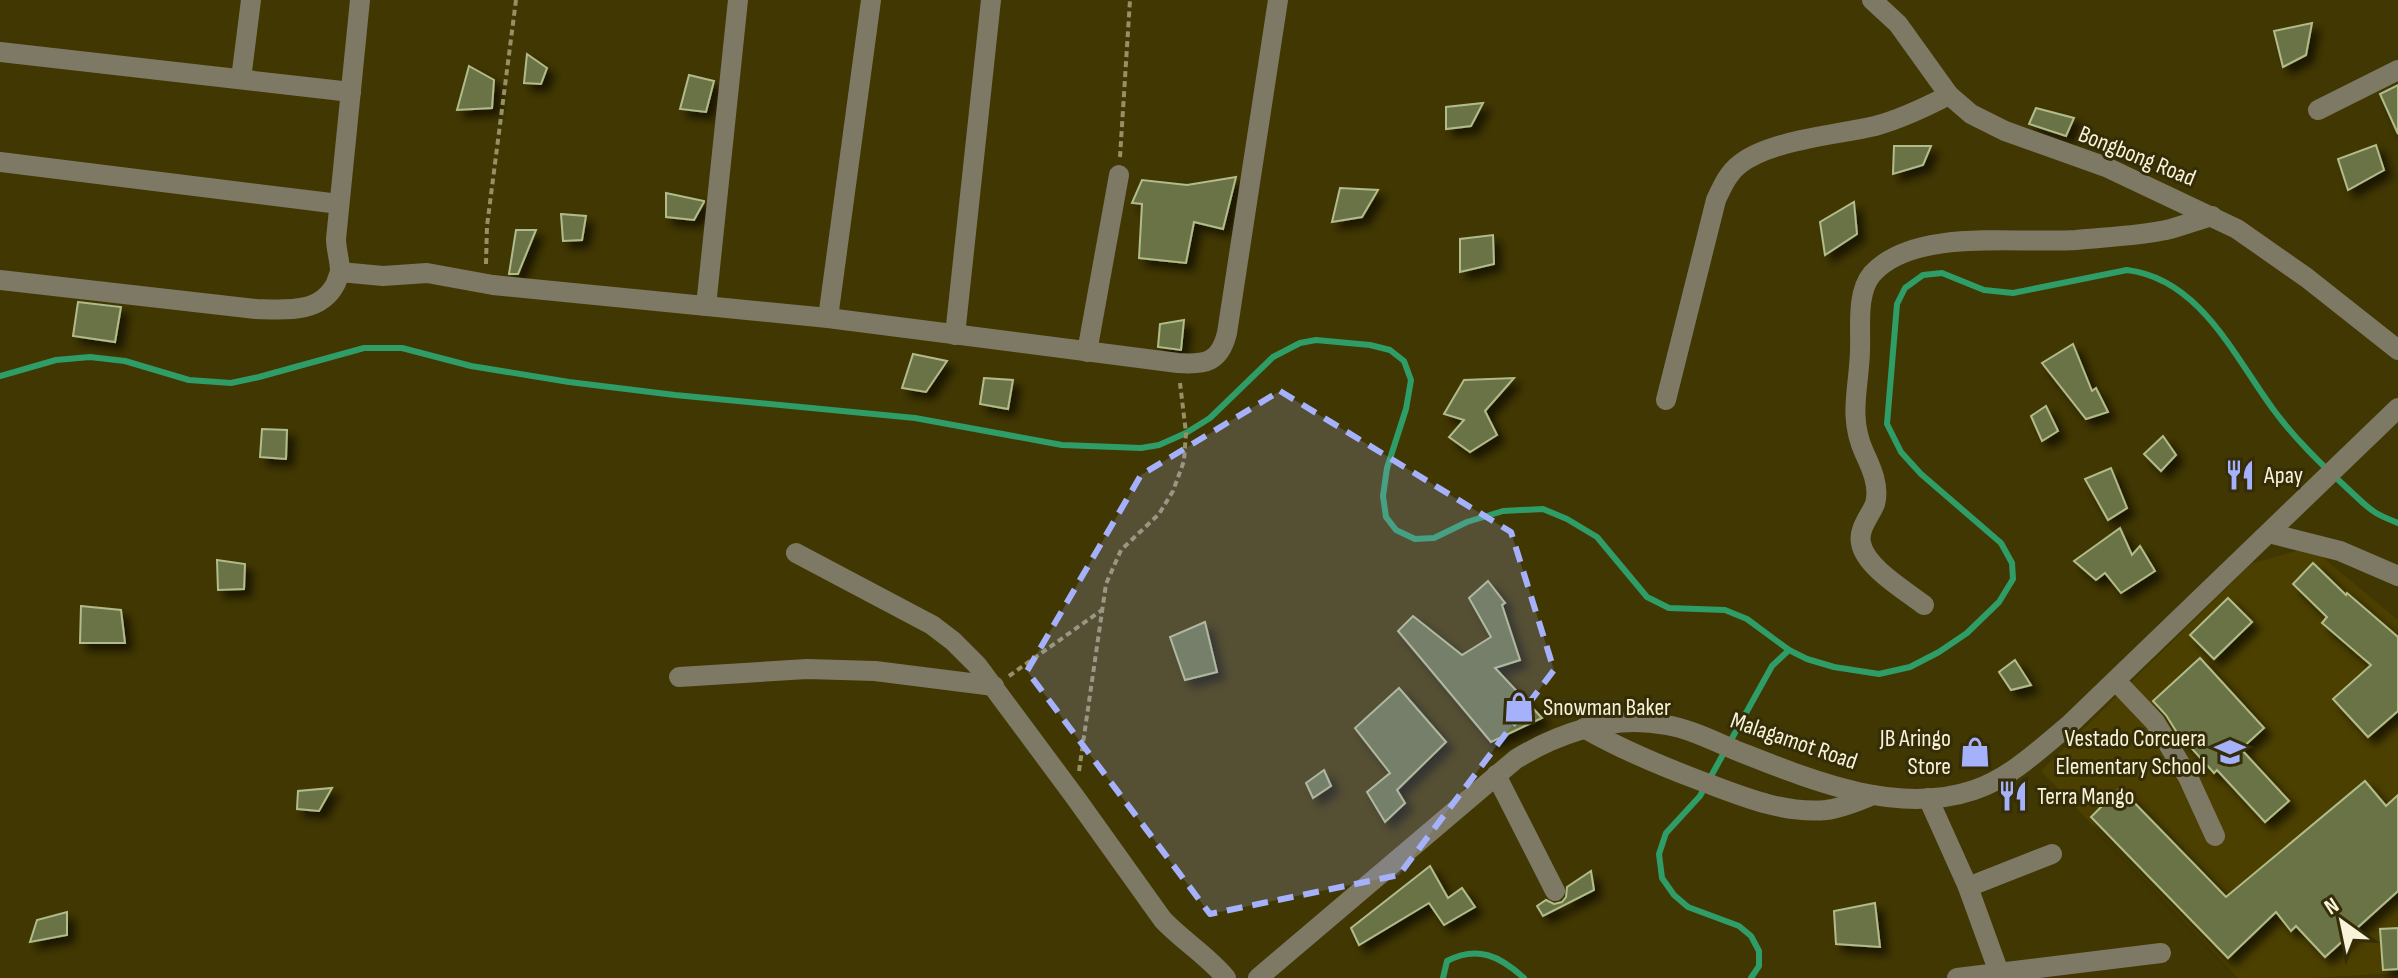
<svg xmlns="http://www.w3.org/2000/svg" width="2398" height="978" viewBox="0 0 2398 978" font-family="'Sofia Sans Condensed',sans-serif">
  <defs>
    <filter id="shadow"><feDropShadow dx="7" dy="7" stdDeviation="4" flood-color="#0009"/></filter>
  </defs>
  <rect width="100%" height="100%" fill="#413702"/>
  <!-- built -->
  <polygon fill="#4c4000" points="2310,547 2398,620 2398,973 2310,978 2238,978 2041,771 2251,564"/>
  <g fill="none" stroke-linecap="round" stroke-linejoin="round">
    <!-- stream -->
    <g stroke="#2f9d67" stroke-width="6">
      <path d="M0,376L56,360L90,357L125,361L189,380L231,383L259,377L364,348H402L471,366L569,382L675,395L915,418L1062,445L1141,448L1159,445L1186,433L1210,418L1273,357L1300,343L1316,340L1370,345L1390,350L1404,361L1411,380L1406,409L1387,468L1383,496L1386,517L1396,530L1415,539L1434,538L1467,522L1503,511L1543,509L1567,519L1597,537L1647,597L1669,608L1725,610L1747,619L1789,650L1807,659L1834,667L1879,674L1910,667L1939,652L1967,633L1999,602L2013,579L2012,563L2001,543L1921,474L1901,452L1887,424L1897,304L1905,288L1923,275L1942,273L1984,290L2013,293L2127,270C2200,279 2234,356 2273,409C2295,439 2321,464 2348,489C2357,497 2366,507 2376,513C2383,517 2391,520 2398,523"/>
      <path d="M1443,978L1447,961C1477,945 1500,956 1524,978"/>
      <polyline points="1751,978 1759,966 1759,951 1751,936 1739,926 1688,907 1674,895 1662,878 1659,854 1666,833 1700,796 1772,666 1789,650"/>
    </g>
  </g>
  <!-- building -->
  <g fill="#6a7344" stroke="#b2bc8b" stroke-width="2" filter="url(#shadow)">
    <polygon points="2312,23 2306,55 2283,67 2274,31"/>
    <polygon points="527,54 547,68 541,84 524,83"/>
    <polygon points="469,66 494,80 492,108 457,110"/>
    <polygon points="689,75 714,81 706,112 680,109"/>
    <polygon points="2398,85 2398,134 2380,94"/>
    <polygon points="1483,103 1471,126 1446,129 1446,107"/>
    <polygon points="2036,108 2074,118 2066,136 2029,124"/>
    <polygon points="2376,145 2384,170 2348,190 2338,159"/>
    <polygon points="1894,146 1931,146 1923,165 1893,174"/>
    <polygon points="1236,177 1223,229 1194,222 1186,263 1139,258 1142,204 1132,203 1142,180 1187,185"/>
    <polygon points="1340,188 1378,190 1362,217 1332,222"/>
    <polygon points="666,193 704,201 704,202 694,220 666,217"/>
    <polygon points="1854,202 1857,234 1825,255 1820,222"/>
    <polygon points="561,214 586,216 582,240 563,241"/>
    <polygon points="516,230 536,230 518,274 509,274"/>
    <polygon points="1493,235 1494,264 1460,272 1460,239"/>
    <polygon points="78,302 121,307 115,342 73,336"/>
    <polygon points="1184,320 1181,350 1158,347 1160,324"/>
    <polygon points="2073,344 2092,391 2096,388 2108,412 2086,419 2042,363"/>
    <polygon points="913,354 947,361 926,392 902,388"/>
    <polygon points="984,378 1013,380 1008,409 980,404"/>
    <polygon points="1514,378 1485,411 1497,435 1470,452 1449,437 1464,420 1444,414 1464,380"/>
    <polygon points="2046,406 2058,431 2042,441 2031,416"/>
    <polygon points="262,429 287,430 286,459 260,457"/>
    <polygon points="2163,436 2176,455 2161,471 2144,454"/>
    <polygon points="2111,468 2127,508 2108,520 2085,479"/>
    <polygon points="2120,528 2132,555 2140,546 2155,571 2121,593 2105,573 2096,580 2074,561"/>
    <polygon points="217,560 245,564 244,589 218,590"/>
    <polygon points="2313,563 2346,595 2347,593 2398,637 2398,711 2368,737 2333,699 2371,665 2322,623 2327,617 2293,584"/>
    <polygon points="1488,581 1505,603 1502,605 1520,660 1495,668 1542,718 1491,742 1398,631 1413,616 1462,655 1491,637 1469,598"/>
    <polygon points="2228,598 2252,622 2214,659 2190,635"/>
    <polygon points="81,606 121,610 125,643 80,643"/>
    <polygon points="1205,622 1217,672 1185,680 1170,637"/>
    <polygon points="2200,658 2264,728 2241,749 2289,801 2265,822 2217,770 2214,773 2176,731 2166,715 2153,701"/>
    <polygon points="2015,660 2031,685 2011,690 1999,672"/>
    <polygon points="1399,688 1446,742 1397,790 1405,803 1385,822 1367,792 1390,773 1355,728"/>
    <polygon points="1324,770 1331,786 1313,798 1306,783"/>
    <polygon points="2365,781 2386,806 2398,795 2398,891 2325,957 2296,926 2291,931 2276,912 2228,958 2091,817 2120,788 2226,897"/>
    <polygon points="332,788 319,811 297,809 298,791"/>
    <polygon points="1430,866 1448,898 1462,888 1475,907 1444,925 1429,903 1359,945 1351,928"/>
    <polygon points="1591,871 1594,890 1543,916 1537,906 1546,900 1554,904 1562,902 1566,897 1567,887"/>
    <polygon points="1875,903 1880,947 1836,944 1834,911"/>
    <polygon points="67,912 67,935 30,942 37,920"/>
    <polygon points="2398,928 2398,969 2383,970 2380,929"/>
  </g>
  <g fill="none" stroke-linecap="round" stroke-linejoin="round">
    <!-- path -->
    <g stroke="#979067" stroke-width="4" stroke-dasharray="6 4" stroke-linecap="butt">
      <polyline points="1120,157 1130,0"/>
      <polyline points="486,264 487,226 516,0"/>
      <polyline points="1009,676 1102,610"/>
      <polyline points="1079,771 1106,584 1121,550 1159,514 1173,491 1184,461 1186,433 1180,383"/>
    </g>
    <!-- minor -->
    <g stroke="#7d7965" stroke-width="20">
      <polyline points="1872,0 1898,24 1949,95 1971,114 2005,131 2106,167 2237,229 2307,278 2398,350"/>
      <polyline points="0,52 351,92"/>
      <polyline points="241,79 251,0"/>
      <polyline points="2318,110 2398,70"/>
      <polyline points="0,162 339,204"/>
      <path d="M340,272L383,276L427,273L493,285L828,318L1178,363C1206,365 1220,362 1227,333L1278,0"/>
      <path d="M0,280L256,309C285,310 321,314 336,283C337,280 340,273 340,271C340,261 336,249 336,239L360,0"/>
      <polyline points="706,306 738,0"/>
      <polyline points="828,318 871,0"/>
      <polyline points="955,335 991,0"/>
      <polyline points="1087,352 1119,175"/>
      <path d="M1666,400L1716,200C1722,187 1728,173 1740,164C1770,140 1837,135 1875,126C1901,119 1926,107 1949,95"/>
      <polyline points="2269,533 2340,551 2398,576"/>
      <path d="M796,553L932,625L953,641L977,665L1075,797L1163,920C1183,941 1208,956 1226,978"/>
      <path d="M1924,605C1906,591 1865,567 1861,543C1858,529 1870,516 1875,504C1880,486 1871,467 1864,452C1848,416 1859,388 1860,351C1861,328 1856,293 1872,274C1914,227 2018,244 2076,240C2106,237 2137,236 2166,230C2182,226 2197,220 2212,216"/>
      <polyline points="679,677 807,669 875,671 994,686"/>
      <polyline points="2116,681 2155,722 2188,777 2215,836"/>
      <path d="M1584,728C1622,750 1661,766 1701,781C1741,796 1783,814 1826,810C1843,808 1858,801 1873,795"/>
      <polyline points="1496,775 1555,891"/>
      <polyline points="1928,798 1968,887 2001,978"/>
      <polyline points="1968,887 2052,854"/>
      <path d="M1258,978L1516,759C1561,732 1612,715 1666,725C1691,729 1716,742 1740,752C1811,780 1897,816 1974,790C2010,778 2040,749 2069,725L2398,408"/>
      <polyline points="1957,978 2161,953"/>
    </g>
  </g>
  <!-- marked area -->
  <path fill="#a6b1fc" fill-opacity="0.2" stroke="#a6b1fc" stroke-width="6" stroke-dasharray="16 10" stroke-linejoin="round" d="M1280,391L1511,532L1554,670L1399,875L1210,914L1027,671L1141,475Z"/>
  <!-- icons -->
  <defs>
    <g id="restaurant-bare" transform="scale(2.4)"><path d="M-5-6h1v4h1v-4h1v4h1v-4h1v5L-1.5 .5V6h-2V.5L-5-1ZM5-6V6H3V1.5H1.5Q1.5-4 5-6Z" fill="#a6b1fc" stroke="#342d07" stroke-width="2.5" paint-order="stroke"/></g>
    <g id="shop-bare" transform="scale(2.4)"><path d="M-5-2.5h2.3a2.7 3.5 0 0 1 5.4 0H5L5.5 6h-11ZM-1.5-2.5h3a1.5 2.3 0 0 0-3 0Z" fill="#a6b1fc" stroke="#342d07" stroke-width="2.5" paint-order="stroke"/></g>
    <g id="school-bare" transform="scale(2.4)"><path d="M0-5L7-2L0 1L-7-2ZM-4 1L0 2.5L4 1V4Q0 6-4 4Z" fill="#a6b1fc" stroke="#342d07" stroke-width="2.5" paint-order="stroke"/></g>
  </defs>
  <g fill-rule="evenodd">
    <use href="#restaurant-bare" x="2240" y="475"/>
    <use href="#shop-bare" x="1519" y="707"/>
    <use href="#shop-bare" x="1975" y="752"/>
    <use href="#school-bare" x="2230" y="752"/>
    <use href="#restaurant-bare" x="2013" y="796"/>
  </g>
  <g text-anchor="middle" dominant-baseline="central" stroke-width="6" stroke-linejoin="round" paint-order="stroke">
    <!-- street labels -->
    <g font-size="24" fill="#f8f3d9" stroke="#342d07">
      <text transform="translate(2137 156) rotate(22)">Bongbong Road</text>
      <text transform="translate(1794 741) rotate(19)">Malagamot Road</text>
    </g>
    <!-- poi labels -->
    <g font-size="24" fill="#f8f3d9" stroke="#342d07" text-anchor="start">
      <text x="2264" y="475">Apay</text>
      <text x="1543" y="707">Snowman Baker</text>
      <text x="1951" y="738" text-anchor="end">JB Aringo<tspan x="1951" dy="28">Store</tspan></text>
      <text x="2206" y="738" text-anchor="end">Vestado Corcuera<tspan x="2206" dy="28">Elementary School</tspan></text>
      <text x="2037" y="796">Terra Mango</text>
    </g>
  </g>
  <!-- north arrow -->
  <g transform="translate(2342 922) rotate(327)" stroke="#342d07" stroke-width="6" paint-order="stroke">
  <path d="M0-6L14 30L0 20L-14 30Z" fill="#f8f3d9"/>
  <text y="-12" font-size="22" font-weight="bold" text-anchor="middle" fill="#f8f3d9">N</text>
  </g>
</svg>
